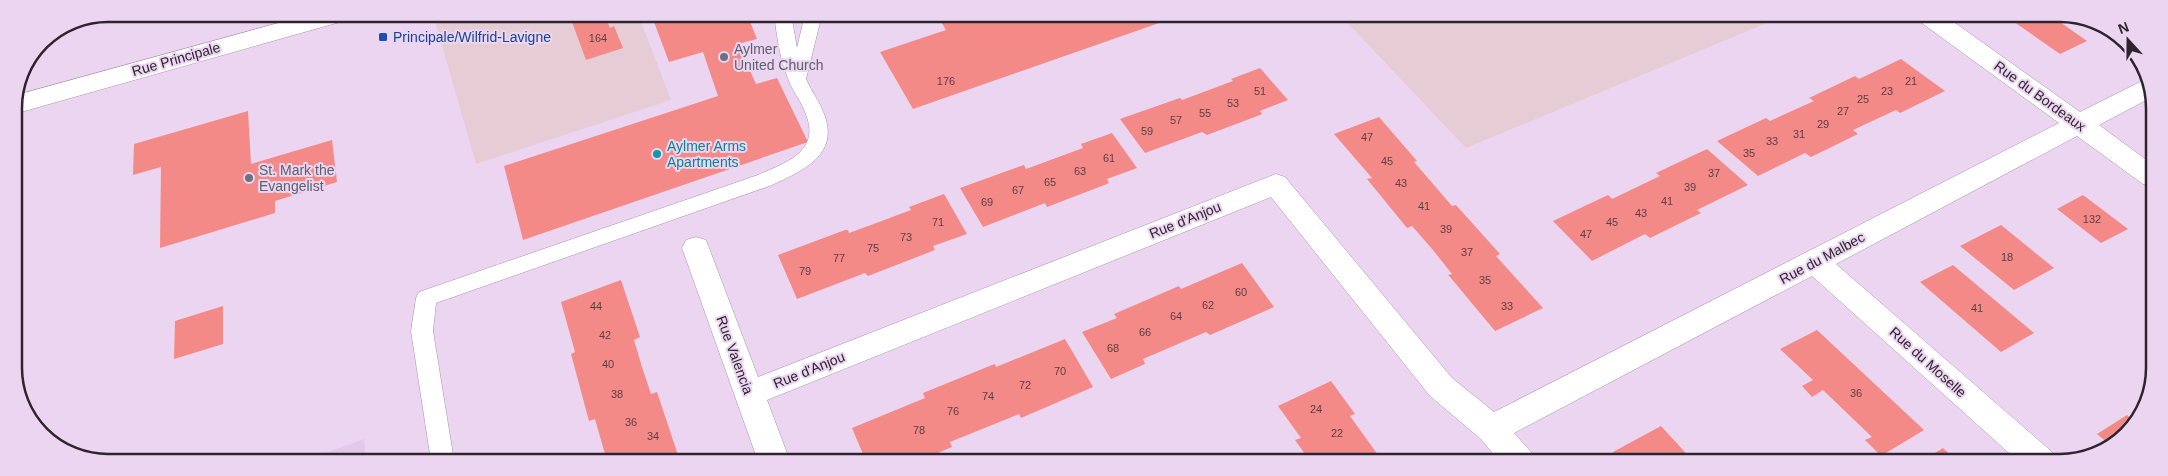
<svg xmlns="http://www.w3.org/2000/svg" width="2168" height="476" font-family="Helvetica,sans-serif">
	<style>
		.commercial { fill: #e6cdd5 }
		.built { fill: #e4c8e9 }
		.building { fill: #f38a87 }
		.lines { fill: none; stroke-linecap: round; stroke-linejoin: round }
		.service-casing { stroke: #a893ac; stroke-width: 1 }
		.minor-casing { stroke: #a893ac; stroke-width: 1 }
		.secondary-casing { stroke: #a893ac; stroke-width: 1 }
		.service { fill: #fff; fill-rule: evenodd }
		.minor { fill: #fff; fill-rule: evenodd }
		.secondary { fill: #fff; fill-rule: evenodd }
		.transit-dot { fill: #1a4fb4; stroke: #ecd5f0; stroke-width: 2 }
		.worship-dot { fill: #6b7280; stroke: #ecd5f0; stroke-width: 2 }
		.culture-dot { fill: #0f9aa8; stroke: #ecd5f0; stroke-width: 2 }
		.labels { text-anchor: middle; stroke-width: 4; stroke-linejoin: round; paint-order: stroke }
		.number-label { font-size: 11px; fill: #5e3e44 }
		.transit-label { font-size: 14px; fill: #164399; stroke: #ecd5f0; text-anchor: start }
		.worship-label { font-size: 14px; fill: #5b616d; stroke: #ecd5f0; text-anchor: start }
		.street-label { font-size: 14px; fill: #2d242e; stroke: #ecd5f0 }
		.culture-label { font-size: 14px; fill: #0d838f; stroke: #ecd5f0; text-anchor: start }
		.rim { fill: none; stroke: #2d242e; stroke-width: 2.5 }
	</style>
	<rect width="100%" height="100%" fill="#ecd5f0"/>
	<!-- commercial -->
	<g class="commercial">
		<path d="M 433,14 L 638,14 L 671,100 L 476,164 Z"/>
		<path d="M 1340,15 L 1786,15 L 1466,148 Z"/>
	</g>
	<!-- built -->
	<path class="built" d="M 364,439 L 366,461 L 303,461 Z"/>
	<!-- building -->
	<g class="building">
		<path d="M 569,14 L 611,14 L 605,16 L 610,28 L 614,26 L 623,48 L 586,60 Z"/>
		<path d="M 651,14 L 747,14 L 757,39 L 738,44 L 756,84 L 777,78 L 808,142 L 523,240 L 504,166 L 718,96 L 703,52 L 669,62 Z"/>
		<path d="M 936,14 L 1182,15 L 913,109 L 880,52 L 946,30 Z"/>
		<path d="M 2011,15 L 2050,15 L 2087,41 L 2060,54 L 2007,17 Z"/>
		<path d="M 1901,59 L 1945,91 L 1900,113 L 1896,110 L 1853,130 L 1858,134 L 1811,157 L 1805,153 L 1758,176 L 1717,141 L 1766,118 L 1770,121 L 1814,101 L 1809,98 L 1855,76 L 1859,79 Z"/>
		<path d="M 1260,68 L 1288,100 L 1260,111 L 1262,114 L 1260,115 L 1207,135 L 1202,132 L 1145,153 L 1120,119 L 1177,99 L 1180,98 L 1182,100 L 1233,81 L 1231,79 Z"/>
		<path d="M 248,111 L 251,164 L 332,140 L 337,182 L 275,201 L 275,213 L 160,248 L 161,167 L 133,175 L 134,144 Z"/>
		<path d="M 1379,117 L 1417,161 L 1414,162 L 1434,185 L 1452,206 L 1456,205 L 1500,254 L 1496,256 L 1543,308 L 1495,331 L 1450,277 L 1448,275 L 1452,274 L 1433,250 L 1412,226 L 1407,228 L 1367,179 L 1372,178 L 1334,134 Z"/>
		<path d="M 1112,133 L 1137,168 L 1107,179 L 1109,183 L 1107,184 L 1047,207 L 1045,203 L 983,227 L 960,188 L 1021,166 L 1024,165 L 1026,169 L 1083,148 L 1081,144 Z"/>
		<path d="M 1707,149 L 1748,185 L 1697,210 L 1701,213 L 1650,238 L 1645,234 L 1592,261 L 1553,221 L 1608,195 L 1612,199 L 1660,176 L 1656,173 Z"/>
		<path d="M 944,194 L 967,234 L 933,246 L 935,250 L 868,276 L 865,273 L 797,299 L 778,255 L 845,230 L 848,230 L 849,233 L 879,222 L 911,210 L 909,207 Z"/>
		<path d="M 2083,195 L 2128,229 L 2101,243 L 2057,209 Z"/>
		<path d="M 2001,225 L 2054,268 L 2014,290 L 1960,246 Z"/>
		<path d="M 1242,263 L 1274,307 L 1210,335 L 1206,332 L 1143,359 L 1145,364 L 1111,379 L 1082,332 L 1117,318 L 1114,314 L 1179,286 L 1181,289 Z"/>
		<path d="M 1953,265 L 2034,333 L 2001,352 L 1920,282 Z"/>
		<path d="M 621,280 L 640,337 L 634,340 L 642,367 L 651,394 L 657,392 L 678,455 L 673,458 L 674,461 L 607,461 L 595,419 L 589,421 L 571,354 L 575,352 L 561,302 Z"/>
		<path d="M 223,306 L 223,344 L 174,359 L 175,321 Z"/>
		<path d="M 1817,330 L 1924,430 L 1881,456 L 1865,440 L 1872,437 L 1823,390 L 1812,397 L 1802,386 L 1813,380 L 1780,349 Z"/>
		<path d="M 1065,339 L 1093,387 L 1021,418 L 1019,414 L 950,442 L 952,447 L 919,461 L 866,461 L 852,428 L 925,398 L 923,393 L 992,365 L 995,364 L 996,367 Z"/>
		<path d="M 1331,381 L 1355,414 L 1350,416 L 1383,462 L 1310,461 L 1295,440 L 1301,438 L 1278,406 Z"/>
		<path d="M 2127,415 L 2133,420 L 2122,439 L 2109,444 L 2097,434 Z"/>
		<path d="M 1661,426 L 1694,462 L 1621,462 L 1613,452 Z"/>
		<path d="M 1943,448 L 1958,462 L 1920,462 Z"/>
	</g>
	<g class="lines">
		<defs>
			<path id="service" d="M 774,14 L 791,14 L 797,48 L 805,14 L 822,14 L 806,79 C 811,91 820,102 824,114 C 840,155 802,171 772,185 L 436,303 L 433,331 L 454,461 L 431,461 L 411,331 L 416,298 L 419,292 L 758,175 C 787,162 822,151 805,112 C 801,101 793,92 789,81 C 780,60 777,37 774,14 Z"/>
			<path id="minor" d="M 1916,15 L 1944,15 L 2080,112 L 2142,81 L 2147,79 L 2152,90 L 2152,97 L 2099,125 L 2152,164 L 2152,187 L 2143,184 L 2077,136 L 1836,264 L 2052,452 L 2057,462 L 2019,462 L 1812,276 L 1514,433 L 1531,452 L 1536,462 L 1500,462 L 1481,439 L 1430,396 L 1271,197 L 767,400 L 790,461 L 758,461 L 682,248 L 686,240 L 696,237 L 706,240 L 758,377 L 1276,174 L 1285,177 L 1452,378 L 1494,412 L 2059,123 L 1919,21 Z"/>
			<path id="secondary" d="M 311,14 L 351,14 L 347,20 L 14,114 L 14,103 L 17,95 Z"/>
		</defs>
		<!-- service casing -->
		<use href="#service" class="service-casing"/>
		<!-- minor casing -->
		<use href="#minor" class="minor-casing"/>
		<!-- secondary casing -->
		<use href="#secondary" class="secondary-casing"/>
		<!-- service -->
		<use href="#service" class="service"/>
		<!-- minor -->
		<use href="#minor" class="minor"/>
		<!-- secondary -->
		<use href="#secondary" class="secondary"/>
	</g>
	<!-- markers -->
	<rect class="transit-dot" x="378" y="32" width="10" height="10" rx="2.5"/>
	<g class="worship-dot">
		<circle cx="724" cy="57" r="5"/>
		<circle cx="249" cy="178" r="5"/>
	</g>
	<circle class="culture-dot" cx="657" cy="154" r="5"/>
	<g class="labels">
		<!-- number labels -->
		<g class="number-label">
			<text x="598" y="42">164</text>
			<text x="946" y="85">176</text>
			<text x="1911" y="85">21</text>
			<text x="1260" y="95">51</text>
			<text x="1887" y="95">23</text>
			<text x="1863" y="103">25</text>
			<text x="1233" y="107">53</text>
			<text x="1843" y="115">27</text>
			<text x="1205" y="117">55</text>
			<text x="1176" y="124">57</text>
			<text x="1823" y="128">29</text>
			<text x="1147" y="135">59</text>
			<text x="1799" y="138">31</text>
			<text x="1367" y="141">47</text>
			<text x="1772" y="145">33</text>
			<text x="1749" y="157">35</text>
			<text x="1109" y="162">61</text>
			<text x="1387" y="165">45</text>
			<text x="1080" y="175">63</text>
			<text x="1714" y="177">37</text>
			<text x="1050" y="186">65</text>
			<text x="1401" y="187">43</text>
			<text x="1690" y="191">39</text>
			<text x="1018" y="194">67</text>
			<text x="1667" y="205">41</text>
			<text x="987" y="206">69</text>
			<text x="1424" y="210">41</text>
			<text x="1641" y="217">43</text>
			<text x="2092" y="223">132</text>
			<text x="938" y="226">71</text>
			<text x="1612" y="226">45</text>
			<text x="1446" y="233">39</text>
			<text x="1586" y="238">47</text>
			<text x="906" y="241">73</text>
			<text x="873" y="252">75</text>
			<text x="1467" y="256">37</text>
			<text x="2007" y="261">18</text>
			<text x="839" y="262">77</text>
			<text x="805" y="275">79</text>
			<text x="1485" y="284">35</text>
			<text x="1241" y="296">60</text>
			<text x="1208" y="309">62</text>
			<text x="596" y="310">44</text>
			<text x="1507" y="310">33</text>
			<text x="1977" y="312">41</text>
			<text x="1176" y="320">64</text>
			<text x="1145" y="336">66</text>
			<text x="605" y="339">42</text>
			<text x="1113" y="352">68</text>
			<text x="608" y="368">40</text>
			<text x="1060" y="375">70</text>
			<text x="1025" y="389">72</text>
			<text x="1856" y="397">36</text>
			<text x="617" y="398">38</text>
			<text x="988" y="400">74</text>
			<text x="1316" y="413">24</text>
			<text x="953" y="415">76</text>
			<text x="631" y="426">36</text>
			<text x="919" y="434">78</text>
			<text x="1337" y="437">22</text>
			<text x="653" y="440">34</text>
		</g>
		<!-- transit labels -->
		<g class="transit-label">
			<text x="393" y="42">Principale/Wilfrid-Lavigne</text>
		</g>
		<!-- worship labels -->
		<g class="worship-label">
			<text x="734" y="54">Aylmer<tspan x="734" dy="16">United Church</tspan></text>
			<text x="259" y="175">St. Mark the<tspan x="259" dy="16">Evangelist</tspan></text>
		</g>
		<!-- street labels -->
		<g class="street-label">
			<text transform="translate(176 59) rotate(-16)" y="5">Rue Principale</text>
			<text transform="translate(2040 96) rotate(36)" y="5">Rue du Bordeaux</text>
			<text transform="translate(1185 220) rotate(-22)" y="5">Rue d'Anjou</text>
			<text transform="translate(1822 258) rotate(-28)" y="5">Rue du Malbec</text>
			<text transform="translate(735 355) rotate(70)" y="5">Rue Valencia</text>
			<text transform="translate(1928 362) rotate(42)" y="5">Rue du Moselle</text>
			<text transform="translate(809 370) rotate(-22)" y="5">Rue d'Anjou</text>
		</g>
		<!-- culture labels -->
		<g class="culture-label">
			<text x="667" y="151">Aylmer Arms<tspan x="667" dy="16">Apartments</tspan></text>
		</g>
	</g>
	<!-- crop -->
	<path d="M0 0H2168V476H0ZM108 22H2060A86 86 0 0 1 2146 108V368A86 86 0 0 1 2060 454H108A86 86 0 0 1 22 368V108A86 86 0 0 1 108 22Z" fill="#ecd5f0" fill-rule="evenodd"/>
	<path class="rim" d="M108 22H2060A86 86 0 0 1 2146 108V368A86 86 0 0 1 2060 454H108A86 86 0 0 1 22 368V108A86 86 0 0 1 108 22Z"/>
	<!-- north arrow -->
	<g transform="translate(2128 40) rotate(339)" stroke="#ecd5f0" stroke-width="4" paint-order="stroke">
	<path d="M0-4L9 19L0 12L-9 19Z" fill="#2d242e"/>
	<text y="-8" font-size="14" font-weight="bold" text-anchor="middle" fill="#2d242e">N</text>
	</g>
</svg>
